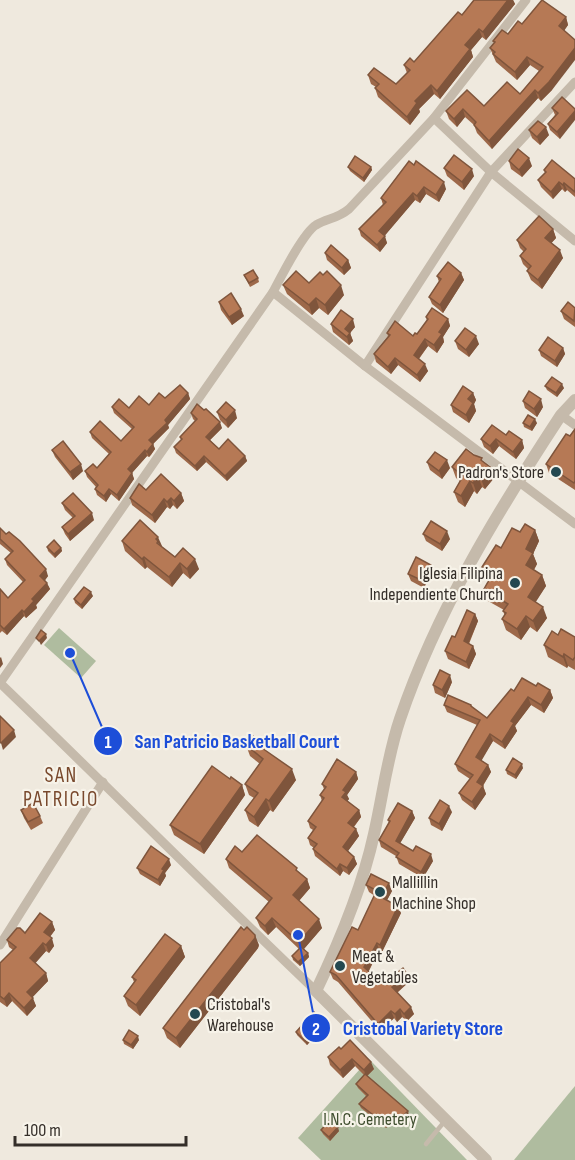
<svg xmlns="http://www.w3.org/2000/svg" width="575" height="1160" font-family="'Sofia Sans Condensed',sans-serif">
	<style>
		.green { fill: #afbc9f }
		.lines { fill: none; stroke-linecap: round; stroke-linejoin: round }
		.service { stroke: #c5baab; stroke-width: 4.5 }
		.minor { stroke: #c5baab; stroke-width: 9 }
		.tertiary { stroke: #c5baab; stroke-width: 12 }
		.wall { fill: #9d6849 }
		.shaded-wall { fill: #7f553c }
		.building { fill: #b67955; stroke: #7f553c; stroke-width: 1.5 }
		.poi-dot { fill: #244850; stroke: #f7f3e9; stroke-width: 2 }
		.labels { text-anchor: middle; stroke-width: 4.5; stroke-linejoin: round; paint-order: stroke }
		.poi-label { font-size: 18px; fill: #342e29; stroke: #f7f3e9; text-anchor: start }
		.park-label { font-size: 18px; fill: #404f30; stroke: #f7f3e9 }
		.quarter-label { font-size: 21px; letter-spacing: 1.5px; fill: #79492d; stroke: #f7f3e9 }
		.leader { fill: none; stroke: #1d4ed8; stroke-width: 2 }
		.callout-dot { fill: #1d4ed8; stroke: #f7f3e9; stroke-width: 2 }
		.mark-label { font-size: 18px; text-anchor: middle; font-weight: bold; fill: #fff }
		.callout-label { font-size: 20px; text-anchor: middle; font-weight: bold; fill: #1d4ed8; stroke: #f7f3e9; stroke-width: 4.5; stroke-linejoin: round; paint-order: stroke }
	</style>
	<rect width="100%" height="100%" fill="#efe9de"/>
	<!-- green -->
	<g class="green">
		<path d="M 59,628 L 96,661 L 81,678 L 44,645 Z"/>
		<path d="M 369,1059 L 467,1160 L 321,1160 L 298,1138 Z"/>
		<path d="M 575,1086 L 575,1160 L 514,1160 Z"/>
	</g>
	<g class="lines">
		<!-- service -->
		<path class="service" d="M 426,1144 L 444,1122"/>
		<!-- minor -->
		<g class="minor">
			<path d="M 434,118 L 491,172 L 575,241"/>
			<path d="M 273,292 L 365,366 L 575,524"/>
			<path d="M 365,366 L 491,172 L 575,82"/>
			<path d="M 561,415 L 575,425"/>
			<path d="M 0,945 L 103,782"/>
			<path d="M 316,991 C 210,890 106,785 0,683 L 273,292 C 281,277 303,233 316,225 C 328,218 337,219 349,209 L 434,118 L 526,0"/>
		</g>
		<!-- tertiary -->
		<path class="tertiary" d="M 486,1160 L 316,991 C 340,941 362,889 374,834 C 383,795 387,757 400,719 C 437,610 498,511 561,415 L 575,400"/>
	</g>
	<!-- wall -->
	<g class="wall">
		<path d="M 474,0 L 513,0 L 515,4 L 486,40 L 482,37 L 471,50 L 473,57 L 440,99 L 434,94 L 419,109 L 420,112 L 410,125 L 378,97 L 375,88 L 376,87 L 371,84 L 368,75 L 396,84 L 407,73 L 404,65 L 414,62 L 462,15 Z"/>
		<path d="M 566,17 L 568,25 L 564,30 L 552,90 L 541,101 L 538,98 L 492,149 L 477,133 L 474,125 L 465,117 L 457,127 L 449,119 L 446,111 L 484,106 L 520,94 L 539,71 L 530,65 L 517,80 L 496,62 L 490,48 L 494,43 L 493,41 L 508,34 L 522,24 Z"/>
		<path d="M 562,97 L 560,139 L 550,130 L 548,124 L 555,115 L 552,108 Z"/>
		<path d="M 529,130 L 549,135 L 540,145 L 532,138 Z"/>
		<path d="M 509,161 L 532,166 L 522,177 L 511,169 Z"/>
		<path d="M 414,165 L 446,189 L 439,202 L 426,194 L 420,203 L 415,200 L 384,236 L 387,243 L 380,252 L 361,236 L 359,229 L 383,205 L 381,198 Z"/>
		<path d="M 348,167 L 371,167 L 372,170 L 364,182 L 350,171 Z"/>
		<path d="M 444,168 L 474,176 L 464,190 L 447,176 Z"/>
		<path d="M 544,170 L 575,179 L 575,197 L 567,190 L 565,192 L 562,189 L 553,199 L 541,187 L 538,180 L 545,173 Z"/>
		<path d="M 553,229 L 556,238 L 551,243 L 563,258 L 542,289 L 531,280 L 527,271 L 529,270 L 523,264 L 520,256 L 524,252 L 520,248 L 517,240 Z"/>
		<path d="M 325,253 L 348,260 L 351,268 L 344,275 L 327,260 Z"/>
		<path d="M 461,273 L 464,280 L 443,313 L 432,304 L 429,297 L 439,282 L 437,276 Z"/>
		<path d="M 244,275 L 258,278 L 259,282 L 250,287 Z"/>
		<path d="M 309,283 L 344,295 L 328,315 L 319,308 L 312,315 L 287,294 L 283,285 Z"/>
		<path d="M 219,302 L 244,316 L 232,325 L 221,310 Z"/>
		<path d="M 575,308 L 575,327 L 564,319 L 561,311 Z"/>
		<path d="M 426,317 L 448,319 L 450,326 L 443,337 L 444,342 L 437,353 L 428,346 L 419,359 L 428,371 L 420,382 L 398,365 L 391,374 L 376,362 L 374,354 L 388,336 L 387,333 L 413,336 L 417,334 L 427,321 Z"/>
		<path d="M 331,324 L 355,327 L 350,333 L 353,341 L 349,345 L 333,332 Z"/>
		<path d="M 455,341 L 479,344 L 469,357 L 458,349 Z"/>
		<path d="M 563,348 L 565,354 L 557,367 L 541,356 L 539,350 Z"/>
		<path d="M 545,386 L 564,388 L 557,397 L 547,390 Z"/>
		<path d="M 188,393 L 190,399 L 168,425 L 169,428 L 153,444 L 155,449 L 151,455 L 149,457 L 147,456 L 132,473 L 134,479 L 119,501 L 111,494 L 106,502 L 97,495 L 95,489 L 96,487 L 87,477 L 85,471 L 97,468 L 109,454 L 92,438 L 90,432 L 121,441 L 132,429 L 114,413 L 112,407 L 129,408 L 149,405 L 165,398 Z"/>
		<path d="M 473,393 L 476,400 L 474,404 L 476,411 L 469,423 L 453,412 L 451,405 Z"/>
		<path d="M 523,401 L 543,407 L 537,417 L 525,408 Z"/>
		<path d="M 217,412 L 237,418 L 228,428 L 220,420 Z"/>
		<path d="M 191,413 L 222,428 L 210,440 L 219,449 L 245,456 L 247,461 L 227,481 L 206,462 L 197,471 L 176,453 L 174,447 L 181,440 L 180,437 L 195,421 L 193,419 Z"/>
		<path d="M 523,423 L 537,423 L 532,431 L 524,427 Z"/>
		<path d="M 575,429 L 575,490 L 549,473 L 546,464 Z"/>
		<path d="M 506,435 L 522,440 L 524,448 L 516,459 L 499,446 L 493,454 L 484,447 L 481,439 Z"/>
		<path d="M 52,450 L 83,471 L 73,480 L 55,457 Z"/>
		<path d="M 427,462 L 450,468 L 442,479 L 430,470 Z"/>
		<path d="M 484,463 L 490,467 L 494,478 L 485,489 L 482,487 L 477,494 L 474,491 L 465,507 L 458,502 L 454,492 L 460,481 L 456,478 L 452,467 Z"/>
		<path d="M 146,490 L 181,493 L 184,501 L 177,509 L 173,505 L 170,509 L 167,507 L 155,523 L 132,505 L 130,498 Z"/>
		<path d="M 62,503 L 94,520 L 70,541 L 65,534 L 62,527 L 73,518 L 65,510 Z"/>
		<path d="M 0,528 L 48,576 L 45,580 L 50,589 L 36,605 L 37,608 L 26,618 L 24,616 L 7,635 L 2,631 L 0,633 L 0,589 L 8,598 L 23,582 L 7,565 L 5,559 L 11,553 L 0,544 Z"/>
		<path d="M 535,530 L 539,541 L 533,554 L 537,564 L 534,570 L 542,575 L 546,586 L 535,602 L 547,618 L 537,632 L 530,627 L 521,640 L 506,630 L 502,619 L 505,616 L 503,611 L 504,610 L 488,601 L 484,589 L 489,580 L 486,578 L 482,567 L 501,548 L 520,532 Z"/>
		<path d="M 423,534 L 450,539 L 442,551 L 426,541 Z"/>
		<path d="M 122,541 L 162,547 L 175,557 L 199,569 L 190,579 L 183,573 L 172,587 L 147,567 L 145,569 L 125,551 Z"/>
		<path d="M 47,547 L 61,548 L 62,551 L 55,558 L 48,551 Z"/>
		<path d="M 431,565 L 434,573 L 430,582 L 427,581 L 424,588 L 411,581 L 408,574 Z"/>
		<path d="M 93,596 L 82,609 L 75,603 L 74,599 Z"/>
		<path d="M 475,614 L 478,621 L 469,644 L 473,646 L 476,654 L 469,669 L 448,659 L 445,651 Z"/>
		<path d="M 558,635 L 575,637 L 575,670 L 568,666 L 567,668 L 548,657 L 544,645 Z"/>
		<path d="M 452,682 L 445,698 L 435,693 L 433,685 Z"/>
		<path d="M 536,686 L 550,690 L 553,698 L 544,713 L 531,705 L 515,726 L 517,731 L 505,749 L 493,741 L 481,760 L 488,765 L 491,772 L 483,786 L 486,794 L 475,810 L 462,800 L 459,793 L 470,779 L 458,771 L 455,764 L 477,725 L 447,712 L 444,705 L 471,705 L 472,708 L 487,718 L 514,691 Z"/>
		<path d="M 246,745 L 264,746 L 266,751 L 296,780 L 273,812 L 270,810 L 258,827 L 249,821 L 245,810 L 254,798 L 249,795 L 245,784 L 260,764 L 250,756 Z"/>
		<path d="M 523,768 L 516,779 L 507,774 L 506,770 Z"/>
		<path d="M 356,772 L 358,779 L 347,795 L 349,799 L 347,801 L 359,810 L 361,817 L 354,827 L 356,829 L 359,836 L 348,851 L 354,857 L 357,864 L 349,875 L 343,871 L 340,876 L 315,856 L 313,849 L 314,848 L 310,845 L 308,838 L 313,830 L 310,828 L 308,821 L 322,801 L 320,795 L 324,789 L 322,784 Z"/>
		<path d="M 230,779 L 242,785 L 245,795 L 204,854 L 174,835 L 170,825 Z"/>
		<path d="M 21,810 L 40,816 L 43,823 L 31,830 L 24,818 Z"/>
		<path d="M 412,811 L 415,818 L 400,843 L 413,851 L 433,861 L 423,878 L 399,864 L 396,856 L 381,847 L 379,840 L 389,823 L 388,820 Z"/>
		<path d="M 452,812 L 442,831 L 431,825 L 429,818 Z"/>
		<path d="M 242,852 L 299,872 L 307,879 L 310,888 L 299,901 L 322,928 L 304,949 L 308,953 L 309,957 L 300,966 L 293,960 L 292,956 L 299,949 L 276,927 L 268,935 L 260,927 L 256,918 L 269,902 L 229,868 L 226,859 Z"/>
		<path d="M 171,865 L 165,873 L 166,876 L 160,886 L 140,874 L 137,868 Z"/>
		<path d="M 366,885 L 392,891 L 387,900 L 401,913 L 382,952 L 379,950 L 369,971 L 383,984 L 410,981 L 397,993 L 414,1014 L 407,1021 L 402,1017 L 397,1022 L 394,1018 L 381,1032 L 338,982 L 333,979 L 330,972 L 358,930 L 375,896 L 369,892 Z"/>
		<path d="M 52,922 L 55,930 L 50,937 L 54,946 L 49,953 L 46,951 L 35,963 L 46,973 L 48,981 L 32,997 L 36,1006 L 27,1016 L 12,1001 L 7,1007 L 0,1002 L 0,963 L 13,950 L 9,947 L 7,940 Z"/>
		<path d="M 259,945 L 258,948 L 180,1048 L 167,1038 L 163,1028 Z"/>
		<path d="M 181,946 L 185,957 L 140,1016 L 128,1006 L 124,996 L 134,982 L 132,977 Z"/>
		<path d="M 325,1026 L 307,1045 L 297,1035 L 296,1032 Z"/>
		<path d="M 123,1040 L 139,1040 L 133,1049 L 124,1044 Z"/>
		<path d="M 341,1049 L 374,1069 L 367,1076 L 409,1115 L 400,1125 L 394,1119 L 386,1128 L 361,1108 L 359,1104 L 366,1096 L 358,1088 L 356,1084 L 364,1075 L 355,1066 L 343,1078 L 330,1065 L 328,1057 Z"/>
		<path d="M 321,1130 L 339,1131 L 330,1141 L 323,1134 Z"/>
	</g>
	<!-- shaded-wall -->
	<g class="shaded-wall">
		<path d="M 508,0 L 513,0 L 515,4 L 486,40 L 483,32 Z"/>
		<path d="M 566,17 L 568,25 L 562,34 L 559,26 Z"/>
		<path d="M 479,29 L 482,37 L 471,50 L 473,57 L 440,99 L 437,91 L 465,45 Z"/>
		<path d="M 575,48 L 575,60 L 552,90 L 541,101 L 538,93 Z"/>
		<path d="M 527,57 L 530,65 L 517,80 L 515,72 Z"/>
		<path d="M 431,85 L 434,94 L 419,109 L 420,112 L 410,125 L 407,117 L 415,101 Z"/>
		<path d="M 535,90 L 538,98 L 492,149 L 489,141 Z"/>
		<path d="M 463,109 L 465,117 L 457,127 L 454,119 Z"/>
		<path d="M 575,111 L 575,120 L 560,139 L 557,132 Z"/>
		<path d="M 546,127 L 549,135 L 540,145 L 537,137 Z"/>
		<path d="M 529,158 L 532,166 L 522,177 L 519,170 Z"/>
		<path d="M 371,167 L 372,170 L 364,182 L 363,178 Z"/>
		<path d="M 472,169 L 474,176 L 464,190 L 462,182 Z"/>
		<path d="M 444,182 L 446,189 L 439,202 L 436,195 Z"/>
		<path d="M 559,182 L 562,189 L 553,199 L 551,192 Z"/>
		<path d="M 564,183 L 567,190 L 565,192 L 563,185 Z"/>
		<path d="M 424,187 L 426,194 L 420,203 L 417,196 Z"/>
		<path d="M 413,193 L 415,200 L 382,239 L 379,231 Z"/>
		<path d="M 553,229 L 556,238 L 548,247 L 545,238 Z"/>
		<path d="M 385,236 L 387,243 L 380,252 L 377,245 Z"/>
		<path d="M 560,250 L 563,258 L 542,289 L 538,280 Z"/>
		<path d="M 348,260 L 351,268 L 344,275 L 342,268 Z"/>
		<path d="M 461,273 L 464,280 L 443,313 L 440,305 Z"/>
		<path d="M 341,285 L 344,295 L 328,315 L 325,305 Z"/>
		<path d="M 316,298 L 319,308 L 312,315 L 309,305 Z"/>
		<path d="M 241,309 L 244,316 L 232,325 L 229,317 Z"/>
		<path d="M 353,319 L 355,327 L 350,333 L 353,341 L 349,345 L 345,329 Z"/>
		<path d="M 448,319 L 450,326 L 443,337 L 444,342 L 437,353 L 434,345 L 439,332 Z"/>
		<path d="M 476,336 L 479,344 L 469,357 L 466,350 Z"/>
		<path d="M 425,339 L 428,346 L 416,362 L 414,355 Z"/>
		<path d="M 563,348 L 565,354 L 557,367 L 555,361 Z"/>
		<path d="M 395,358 L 398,365 L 391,374 L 388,367 Z"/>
		<path d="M 425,364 L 428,371 L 420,382 L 417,375 Z"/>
		<path d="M 562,384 L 564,388 L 557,397 L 556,393 Z"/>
		<path d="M 188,393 L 190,399 L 168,425 L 169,428 L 153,444 L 155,449 L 149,457 L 147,452 L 149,440 Z"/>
		<path d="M 473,393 L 476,400 L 474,404 L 476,411 L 469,423 L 466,415 L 468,399 Z"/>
		<path d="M 541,399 L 543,407 L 537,417 L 534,409 Z"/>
		<path d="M 235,410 L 237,418 L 228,428 L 226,420 Z"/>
		<path d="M 535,419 L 537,423 L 532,431 L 530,427 Z"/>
		<path d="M 220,422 L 222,428 L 208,442 L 206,437 Z"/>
		<path d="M 496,439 L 499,446 L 493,454 L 490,446 Z"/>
		<path d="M 522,440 L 524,448 L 516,459 L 513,452 Z"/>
		<path d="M 145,450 L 147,456 L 130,475 L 128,469 Z"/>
		<path d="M 204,456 L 206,462 L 197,471 L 195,466 Z"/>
		<path d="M 245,456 L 247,461 L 227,481 L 225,476 Z"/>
		<path d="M 447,460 L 450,468 L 442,479 L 439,471 Z"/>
		<path d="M 81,464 L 83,471 L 73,480 L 70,472 Z"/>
		<path d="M 490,467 L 494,478 L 485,489 L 481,479 Z"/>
		<path d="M 132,473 L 134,479 L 119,501 L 117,495 Z"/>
		<path d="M 478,476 L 482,487 L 477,494 L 473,483 Z"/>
		<path d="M 470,481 L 474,491 L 465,507 L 461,496 Z"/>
		<path d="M 109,489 L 111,494 L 106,502 L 104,496 Z"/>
		<path d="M 181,493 L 184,501 L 177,509 L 174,501 Z"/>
		<path d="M 171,498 L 173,505 L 170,509 L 167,502 Z"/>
		<path d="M 164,499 L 167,507 L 155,523 L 152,515 Z"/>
		<path d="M 92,513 L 94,520 L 70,541 L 68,534 Z"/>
		<path d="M 535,530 L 539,541 L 533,554 L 537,564 L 530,576 L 526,565 L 526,549 Z"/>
		<path d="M 447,531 L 450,539 L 442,551 L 440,544 Z"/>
		<path d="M 158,537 L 162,546 L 162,551 L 156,539 Z"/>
		<path d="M 61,548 L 62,551 L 55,558 L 54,554 Z"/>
		<path d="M 144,557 L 147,567 L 145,569 L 142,559 Z"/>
		<path d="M 195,559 L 199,569 L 190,579 L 187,569 Z"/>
		<path d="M 180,563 L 183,573 L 172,587 L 169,577 Z"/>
		<path d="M 431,565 L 434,573 L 430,582 L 427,574 Z"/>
		<path d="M 46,569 L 48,576 L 43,583 L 40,576 Z"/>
		<path d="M 424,573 L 427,581 L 424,588 L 421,580 Z"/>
		<path d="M 542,575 L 546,586 L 532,608 L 528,597 Z"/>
		<path d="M 47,583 L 50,589 L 36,605 L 37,608 L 26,618 L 24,612 L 32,599 Z"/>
		<path d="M 91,592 L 93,596 L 82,609 L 81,605 Z"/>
		<path d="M 543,607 L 547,618 L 537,632 L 533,621 Z"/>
		<path d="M 22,610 L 24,616 L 7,635 L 4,629 Z"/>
		<path d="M 475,614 L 478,621 L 466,649 L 464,641 Z"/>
		<path d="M 526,616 L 530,627 L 521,640 L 517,629 Z"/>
		<path d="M 46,634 L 47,638 L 41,645 L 39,641 Z"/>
		<path d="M 473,646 L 476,654 L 469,669 L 466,662 Z"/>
		<path d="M 564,654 L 568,666 L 567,668 L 563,657 Z"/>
		<path d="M 1,657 L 3,664 L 0,668 L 0,658 Z"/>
		<path d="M 450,675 L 452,682 L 445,698 L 442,690 Z"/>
		<path d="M 550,690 L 553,698 L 544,713 L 541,705 Z"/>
		<path d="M 528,697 L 531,705 L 515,726 L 517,731 L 505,749 L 502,742 L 511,721 Z"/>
		<path d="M 14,730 L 16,737 L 3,750 L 1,743 Z"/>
		<path d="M 490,734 L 493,741 L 479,765 L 476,757 Z"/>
		<path d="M 522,764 L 523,768 L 516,779 L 515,775 Z"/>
		<path d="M 488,765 L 491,772 L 480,790 L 477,782 Z"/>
		<path d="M 292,769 L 296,780 L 273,812 L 269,801 Z"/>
		<path d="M 356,772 L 358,779 L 347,795 L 349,799 L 345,804 L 342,797 L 343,790 Z"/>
		<path d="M 242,785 L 245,795 L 204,854 L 200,844 Z"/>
		<path d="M 483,786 L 486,794 L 475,810 L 472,802 Z"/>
		<path d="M 266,799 L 270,810 L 258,827 L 254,817 Z"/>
		<path d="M 449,806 L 452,812 L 442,831 L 439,824 Z"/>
		<path d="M 359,810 L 361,817 L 351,830 L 348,823 Z"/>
		<path d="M 412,811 L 415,818 L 398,847 L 396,841 Z"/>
		<path d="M 356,829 L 359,836 L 345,855 L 343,847 Z"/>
		<path d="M 431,854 L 433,861 L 423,878 L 421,872 Z"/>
		<path d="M 354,857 L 357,864 L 349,875 L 347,868 Z"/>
		<path d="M 169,859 L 171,865 L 165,873 L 166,876 L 160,886 L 158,880 L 162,869 Z"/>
		<path d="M 340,864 L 343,871 L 340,876 L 337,869 Z"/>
		<path d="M 307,879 L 310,888 L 296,904 L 293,895 Z"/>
		<path d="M 389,883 L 392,891 L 386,902 L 383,894 Z"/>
		<path d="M 398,906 L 401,913 L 382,952 L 380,945 Z"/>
		<path d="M 272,918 L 276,927 L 268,935 L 265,926 Z"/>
		<path d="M 319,919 L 322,928 L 302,951 L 299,942 Z"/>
		<path d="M 52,922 L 55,930 L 47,940 L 44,932 Z"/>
		<path d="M 255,935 L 259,945 L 258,948 L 180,1048 L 176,1038 Z"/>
		<path d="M 52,938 L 54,946 L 49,953 L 46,945 Z"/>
		<path d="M 43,943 L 46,951 L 33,966 L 30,958 Z"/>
		<path d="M 377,943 L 379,950 L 367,974 L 364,967 Z"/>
		<path d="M 181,946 L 185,957 L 140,1016 L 136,1005 Z"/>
		<path d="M 308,953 L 309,957 L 300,966 L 298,962 Z"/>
		<path d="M 46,973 L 48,981 L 30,1000 L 27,992 Z"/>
		<path d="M 407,974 L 410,981 L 394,995 L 392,987 Z"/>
		<path d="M 9,993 L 12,1001 L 7,1007 L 4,999 Z"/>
		<path d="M 33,998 L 36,1006 L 27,1016 L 24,1008 Z"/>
		<path d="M 411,1007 L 414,1014 L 407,1021 L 404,1014 Z"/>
		<path d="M 400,1009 L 402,1017 L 397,1022 L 395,1014 Z"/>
		<path d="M 391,1011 L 394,1018 L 381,1032 L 378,1024 Z"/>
		<path d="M 324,1022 L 325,1026 L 307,1045 L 305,1041 Z"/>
		<path d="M 138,1036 L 139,1040 L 133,1049 L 131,1045 Z"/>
		<path d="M 352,1059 L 355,1066 L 343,1078 L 340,1070 Z"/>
		<path d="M 371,1062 L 374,1069 L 366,1077 L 364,1070 Z"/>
		<path d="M 408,1111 L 409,1115 L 400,1125 L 398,1121 Z"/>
		<path d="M 392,1115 L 394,1119 L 386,1128 L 385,1124 Z"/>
		<path d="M 338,1127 L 339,1131 L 330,1141 L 329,1137 Z"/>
	</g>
	<!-- building -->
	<g class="building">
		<path d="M 474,0 L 508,0 L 483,32 L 479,29 L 465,45 L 470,49 L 437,91 L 431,85 L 415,101 L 417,103 L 407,117 L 375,88 L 379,84 L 368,75 L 374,68 L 396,84 L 410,70 L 404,65 L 410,58 L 414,62 L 458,12 L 462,15 Z"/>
		<path d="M 542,0 L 566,17 L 559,26 L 575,40 L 575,48 L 549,82 L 538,93 L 535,90 L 489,141 L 474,125 L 476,122 L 463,109 L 454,119 L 446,111 L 467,90 L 484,106 L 507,82 L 520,94 L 543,67 L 527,57 L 515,72 L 493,54 L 495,52 L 490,48 L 495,42 L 493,41 L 502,30 L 508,34 L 518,21 L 522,24 Z"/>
		<path d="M 562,97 L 575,109 L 575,111 L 557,132 L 548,124 L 558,113 L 552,108 Z"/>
		<path d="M 538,121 L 546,127 L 537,137 L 529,130 Z"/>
		<path d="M 518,149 L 529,158 L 519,170 L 509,161 Z"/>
		<path d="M 454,155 L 472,169 L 462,182 L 444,168 Z"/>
		<path d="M 355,156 L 371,167 L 363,178 L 348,167 Z"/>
		<path d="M 552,160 L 575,179 L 575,192 L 564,183 L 563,185 L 559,182 L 551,192 L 538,180 L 546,172 L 544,170 Z"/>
		<path d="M 409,161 L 414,165 L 416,161 L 444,182 L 436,195 L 424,187 L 417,196 L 413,193 L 379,231 L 385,236 L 377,245 L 359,229 L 386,202 L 381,198 Z"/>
		<path d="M 539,216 L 553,229 L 545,238 L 560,250 L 538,280 L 527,271 L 531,266 L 520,256 L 526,249 L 517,240 Z"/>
		<path d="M 331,245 L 348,260 L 342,268 L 325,253 Z"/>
		<path d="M 448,262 L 461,273 L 440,305 L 429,297 L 441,279 L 437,276 Z"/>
		<path d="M 253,270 L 258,278 L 249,283 L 244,275 Z"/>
		<path d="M 296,271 L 309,283 L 320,272 L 323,275 L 327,271 L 341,285 L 325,305 L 316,298 L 309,305 L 283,285 Z"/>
		<path d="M 231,293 L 241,309 L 229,317 L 219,302 Z"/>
		<path d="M 568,302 L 575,308 L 574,321 L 561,311 Z"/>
		<path d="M 432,308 L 448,319 L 439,332 L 442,334 L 434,345 L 425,339 L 414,355 L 425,364 L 417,375 L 395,358 L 388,367 L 374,354 L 390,335 L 387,333 L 395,321 L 413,336 L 415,333 L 417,334 L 428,319 L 426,317 Z"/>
		<path d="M 341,310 L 353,319 L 345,329 L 350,333 L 347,337 L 331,324 Z"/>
		<path d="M 465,328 L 476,336 L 466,350 L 455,341 Z"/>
		<path d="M 548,337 L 563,348 L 555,361 L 539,350 Z"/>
		<path d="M 552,377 L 562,384 L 556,393 L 545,386 Z"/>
		<path d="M 180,385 L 188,393 L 165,420 L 167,423 L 149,440 L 153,444 L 149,449 L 147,452 L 145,450 L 128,469 L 132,473 L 117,495 L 109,489 L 104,496 L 95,489 L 98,485 L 85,471 L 93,464 L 97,468 L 111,452 L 90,432 L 100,421 L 121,441 L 134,427 L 112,407 L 119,399 L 129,408 L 139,396 L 149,405 L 159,393 L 165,398 Z"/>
		<path d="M 463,386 L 473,393 L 468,399 L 473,403 L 466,415 L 451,405 Z"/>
		<path d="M 529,391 L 541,399 L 534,409 L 523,401 Z"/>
		<path d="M 226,402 L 235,410 L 226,420 L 217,412 Z"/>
		<path d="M 197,404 L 204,410 L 206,409 L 220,422 L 206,437 L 219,449 L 228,439 L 245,456 L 225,476 L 204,456 L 195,466 L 174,447 L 182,439 L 180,437 L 197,419 L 191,413 Z"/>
		<path d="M 528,415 L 535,419 L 530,427 L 523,423 Z"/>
		<path d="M 492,425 L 506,435 L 509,431 L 522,440 L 513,452 L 496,439 L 490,446 L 481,439 Z"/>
		<path d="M 575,429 L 575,481 L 574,483 L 546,464 L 566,434 L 570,436 Z"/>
		<path d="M 63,441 L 81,464 L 70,472 L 52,450 Z"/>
		<path d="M 466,449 L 474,455 L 482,458 L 481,460 L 490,467 L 481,479 L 478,476 L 473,483 L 470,481 L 461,496 L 454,492 L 463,476 L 452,467 Z"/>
		<path d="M 435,452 L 447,460 L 439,471 L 427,462 Z"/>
		<path d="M 161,474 L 181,493 L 174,501 L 171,498 L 167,502 L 164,499 L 152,515 L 130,498 L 139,484 L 146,490 Z"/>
		<path d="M 73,493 L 92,513 L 68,534 L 62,527 L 75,516 L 62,503 Z"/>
		<path d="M 140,520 L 158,537 L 156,539 L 158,541 L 157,543 L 175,557 L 183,548 L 195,559 L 187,569 L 180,563 L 169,577 L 144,557 L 142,559 L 122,541 Z"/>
		<path d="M 431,521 L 447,531 L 440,544 L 423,534 Z"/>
		<path d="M 525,524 L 535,530 L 526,549 L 533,553 L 526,565 L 542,575 L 528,597 L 543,607 L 533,621 L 526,616 L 517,629 L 502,619 L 506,613 L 503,611 L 508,604 L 484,589 L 493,573 L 482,567 L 496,545 L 501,548 L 512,528 L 520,532 Z"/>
		<path d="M 0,528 L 6,534 L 9,532 L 20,541 L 46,569 L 40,576 L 47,583 L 32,599 L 34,601 L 24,612 L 22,610 L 4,629 L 0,625 L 0,589 L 8,598 L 25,580 L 5,559 L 13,551 L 0,539 Z"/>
		<path d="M 54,540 L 61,548 L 54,554 L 47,547 Z"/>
		<path d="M 416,557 L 431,565 L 427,574 L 424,573 L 421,580 L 408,574 Z"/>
		<path d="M 84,587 L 91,592 L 81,605 L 74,599 Z"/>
		<path d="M 467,610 L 475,614 L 464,641 L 473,646 L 466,662 L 445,651 L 452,636 L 455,637 Z"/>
		<path d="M 561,629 L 575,637 L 575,657 L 573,660 L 564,654 L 563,657 L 544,645 L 552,631 L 558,635 Z"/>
		<path d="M 41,630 L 46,634 L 39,641 L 36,638 Z"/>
		<path d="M 440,670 L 450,675 L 442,690 L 433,685 Z"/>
		<path d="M 522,678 L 536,686 L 538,683 L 550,690 L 541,705 L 528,697 L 511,721 L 514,723 L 502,742 L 490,734 L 476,757 L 488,765 L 477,782 L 483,786 L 472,802 L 459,793 L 473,775 L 455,764 L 480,720 L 444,705 L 448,695 L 471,705 L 471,706 L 487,718 L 511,689 L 514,691 Z"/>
		<path d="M 0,716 L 14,730 L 1,743 L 0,742 Z"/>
		<path d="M 253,736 L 264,746 L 262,748 L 292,769 L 269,801 L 266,799 L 254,817 L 245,810 L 258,793 L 245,784 L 263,759 L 246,745 Z"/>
		<path d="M 513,758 L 522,764 L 515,775 L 506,770 Z"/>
		<path d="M 337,759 L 356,772 L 343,790 L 346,792 L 342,797 L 359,810 L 348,823 L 356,829 L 343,847 L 354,857 L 347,868 L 340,864 L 337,869 L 313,849 L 317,844 L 308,838 L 316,827 L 308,821 L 324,798 L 320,795 L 326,787 L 322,784 Z"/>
		<path d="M 212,766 L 230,779 L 231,777 L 242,785 L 200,844 L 170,825 Z"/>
		<path d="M 440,800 L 449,806 L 439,824 L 429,818 Z"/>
		<path d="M 33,803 L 40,816 L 28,822 L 21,810 Z"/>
		<path d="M 398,803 L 412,811 L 396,841 L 413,851 L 416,846 L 431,854 L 421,872 L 396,857 L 399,853 L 379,840 L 390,821 L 388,820 Z"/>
		<path d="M 257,835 L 297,868 L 296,870 L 307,879 L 293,895 L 319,919 L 299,942 L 272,918 L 265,926 L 256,918 L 272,898 L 226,859 L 235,846 L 242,852 Z"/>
		<path d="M 151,846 L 169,859 L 162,869 L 164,870 L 158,880 L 137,868 Z"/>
		<path d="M 371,874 L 389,883 L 383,894 L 366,885 Z"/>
		<path d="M 375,894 L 398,906 L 380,945 L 377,943 L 364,967 L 383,984 L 403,968 L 407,974 L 392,987 L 411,1007 L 404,1014 L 400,1009 L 395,1014 L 391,1011 L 378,1024 L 336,975 L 330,972 L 352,927 L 358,930 Z"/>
		<path d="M 40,913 L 52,922 L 44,932 L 52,938 L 46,945 L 43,943 L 30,958 L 46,973 L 27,992 L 33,998 L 24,1008 L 9,993 L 4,999 L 0,996 L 0,963 L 16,947 L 7,940 L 17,928 L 20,928 L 25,933 Z"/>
		<path d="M 241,927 L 244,930 L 247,927 L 255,935 L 255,938 L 176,1038 L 163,1028 Z"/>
		<path d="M 165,934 L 181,946 L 136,1005 L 124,996 L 136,980 L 132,977 Z"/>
		<path d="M 301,947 L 308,953 L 298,962 L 292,956 Z"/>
		<path d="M 314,1012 L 324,1022 L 305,1041 L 296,1032 Z"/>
		<path d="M 129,1030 L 138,1036 L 131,1045 L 123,1040 Z"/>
		<path d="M 350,1040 L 371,1062 L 364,1070 L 352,1059 L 340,1070 L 328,1057 L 339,1047 L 341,1049 Z"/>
		<path d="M 365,1074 L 408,1111 L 398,1121 L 392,1115 L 385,1124 L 359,1104 L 368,1095 L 356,1084 Z"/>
		<path d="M 330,1120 L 338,1127 L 329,1137 L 321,1130 Z"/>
	</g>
	<!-- markers -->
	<g class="poi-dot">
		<circle cx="556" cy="472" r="6"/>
		<circle cx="515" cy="583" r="6"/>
		<circle cx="380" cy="892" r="6"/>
		<circle cx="340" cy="966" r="6"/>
		<circle cx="195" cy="1014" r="6"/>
	</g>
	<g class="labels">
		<!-- poi labels -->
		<g class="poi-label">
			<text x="544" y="478" text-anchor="end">Padron's Store</text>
			<text x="503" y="579" text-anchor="end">Iglesia Filipina<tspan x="503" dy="21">Independiente Church</tspan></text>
			<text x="392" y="888">Mallillin<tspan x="392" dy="21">Machine Shop</tspan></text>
			<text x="352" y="962">Meat &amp;<tspan x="352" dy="21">Vegetables</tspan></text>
			<text x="207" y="1010">Cristobal's<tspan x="207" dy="21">Warehouse</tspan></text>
		</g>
		<!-- park labels -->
		<g class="park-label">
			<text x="370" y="1125">I.N.C. Cemetery</text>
		</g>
		<!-- quarter labels -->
		<g class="quarter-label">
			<text x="61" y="782">SAN<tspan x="61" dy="24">PATRICIO</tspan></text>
		</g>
	</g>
	<!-- callouts -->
	<path class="leader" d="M70 653L108 741M298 935L316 1028"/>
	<g class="callout-dot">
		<circle cx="70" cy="653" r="6"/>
		<circle cx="298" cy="935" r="6"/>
		<circle cx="108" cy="741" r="15"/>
		<circle cx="316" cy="1028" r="15"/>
	</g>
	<g class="mark-label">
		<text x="108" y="748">1</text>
		<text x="316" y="1035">2</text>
	</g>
	<g class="callout-label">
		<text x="237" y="748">San Patricio Basketball Court</text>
		<text x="423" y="1035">Cristobal Variety Store</text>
	</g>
	<!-- scale -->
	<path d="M15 1136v9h171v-9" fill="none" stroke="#342e29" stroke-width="3"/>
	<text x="24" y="1136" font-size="18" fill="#342e29" stroke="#f7f3e9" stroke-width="4.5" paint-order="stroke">100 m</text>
</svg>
